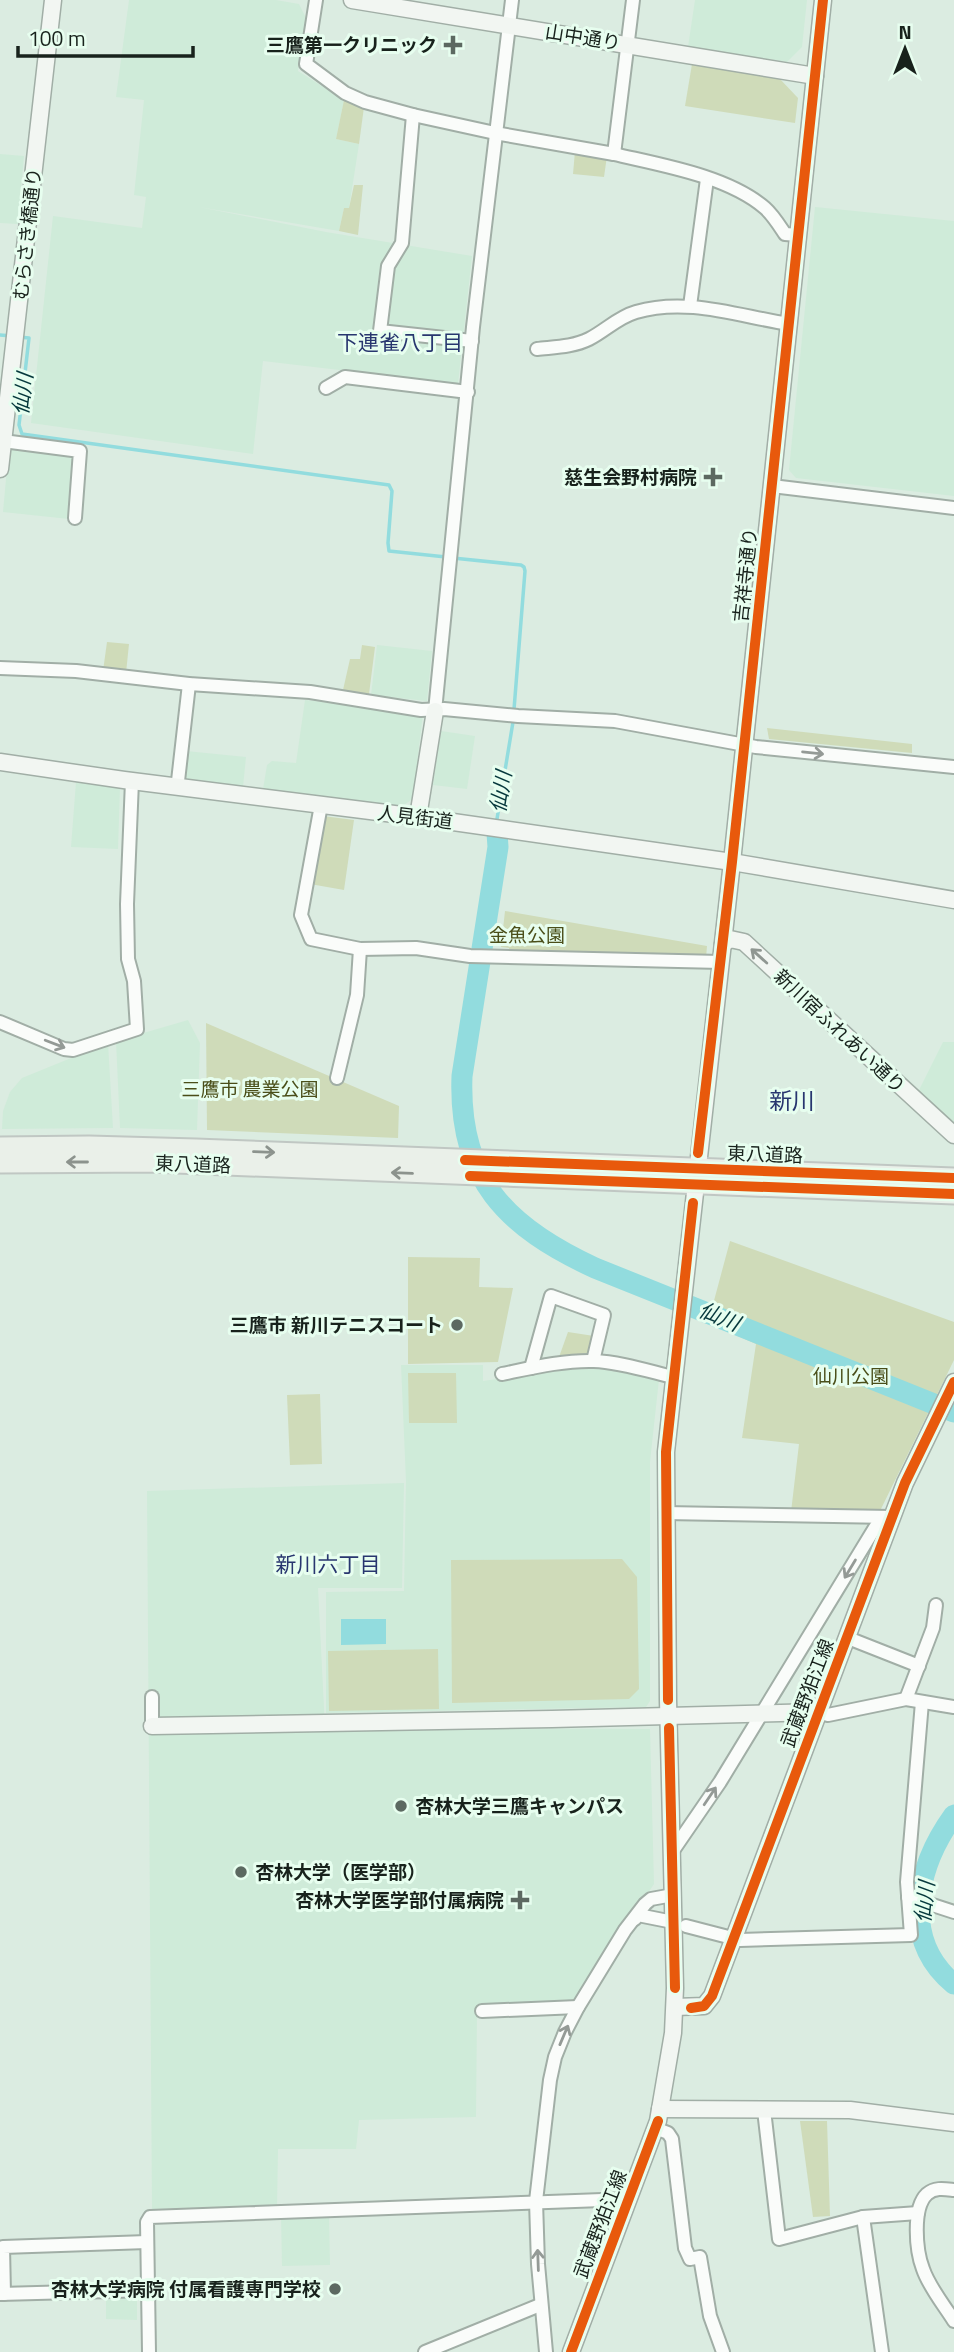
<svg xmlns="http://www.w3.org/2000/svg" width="954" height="2352" font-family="'Titillium Web','Noto Sans JP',sans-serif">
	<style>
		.built { fill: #cfebd9 }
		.green { fill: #cfdbb9 }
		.water { fill: #92dcde }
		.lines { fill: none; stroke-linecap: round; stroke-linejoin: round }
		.stream { stroke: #92dcde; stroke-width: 3.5 }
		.river { stroke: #92dcde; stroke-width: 21 }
		.street-casing { stroke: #a1aea6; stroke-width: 16 }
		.secondary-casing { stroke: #a1aea6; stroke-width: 19 }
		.primary-casing { stroke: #c0c7c3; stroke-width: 23 }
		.street { stroke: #fafcfa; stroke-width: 12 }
		.secondary { stroke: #f2f6f2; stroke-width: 16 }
		.primary { stroke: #eaf0e9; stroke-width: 19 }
		.cycleway-casing { stroke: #e7feef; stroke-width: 15 }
		.cycleway { stroke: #e8590c; stroke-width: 10 }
		.oneway { stroke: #949a96 }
		.oneway2 { stroke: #909792 }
		.oneway3 { stroke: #8c938d }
		.poi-dot { fill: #5c6961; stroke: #e7feef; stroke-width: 2.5 }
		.labels { text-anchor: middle; stroke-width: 6; stroke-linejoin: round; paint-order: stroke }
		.street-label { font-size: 19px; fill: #18221c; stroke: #e7feef }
		.poi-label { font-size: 19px; font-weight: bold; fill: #18221c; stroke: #e7feef; text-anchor: end }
		.park-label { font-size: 19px; fill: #4a4e19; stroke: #e7feef }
		.neighbourhood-label { font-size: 21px; fill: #28366f; stroke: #e7feef }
		.water-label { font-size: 21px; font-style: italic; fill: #06383c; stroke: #e7feef }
		.quarter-label { font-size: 23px; fill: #28366f; stroke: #e7feef }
	</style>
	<rect width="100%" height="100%" fill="#dbece1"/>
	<!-- built -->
	<g class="built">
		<path d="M 129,0 L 276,0 L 299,4 L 306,18 L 298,71 L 344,100 L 336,139 L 359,144 L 349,208 L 344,208 L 339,231 L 199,207 L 326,232 L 472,256 L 458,384 L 263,361 L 253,454 L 31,423 L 53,216 L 142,228 L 146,197 L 134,195 L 144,100 L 116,97 Z"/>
		<path d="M 695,0 L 807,0 L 802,47 L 787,62 L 688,47 Z"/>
		<path d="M 0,154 L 24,156 L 18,224 L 0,223 Z"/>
		<path d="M 815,207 L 954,221 L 954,496 L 796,478 L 789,470 Z"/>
		<path d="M 9,446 L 74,452 L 69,519 L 3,512 Z"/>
		<path d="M 377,645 L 432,651 L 427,701 L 371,695 Z"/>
		<path d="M 305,700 L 423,713 L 413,799 L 402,806 L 263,789 L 267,765 L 272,761 L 296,763 Z"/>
		<path d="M 441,731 L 475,736 L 467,789 L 433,785 Z"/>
		<path d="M 186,751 L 246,757 L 243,787 L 183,781 Z"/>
		<path d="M 76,782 L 120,788 L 118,849 L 71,847 Z"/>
		<path d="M 188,1020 L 200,1043 L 197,1130 L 120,1128 L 116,1041 Z"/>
		<path d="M 943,1042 L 954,1042 L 954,1124 L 918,1092 Z"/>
		<path d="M 108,1043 L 113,1128 L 2,1129 L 3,1111 L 10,1092 L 22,1078 Z"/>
		<path d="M 401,1365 L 483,1365 L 483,1381 L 592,1365 L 659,1379 L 650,1462 L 650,1701 L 646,1707 L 326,1713 L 326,1592 L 404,1591 L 406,1481 Z"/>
		<path d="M 404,1483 L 402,1588 L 318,1588 L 325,1728 L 650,1729 L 654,1884 L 574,2004 L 477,2013 L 476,2117 L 359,2120 L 356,2149 L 278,2149 L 277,2208 L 152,2210 L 147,1491 Z"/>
		<path d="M 329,2215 L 330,2265 L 282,2266 L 281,2216 Z"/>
		<path d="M 106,2294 L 137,2294 L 137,2320 L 106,2319 Z"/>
	</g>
	<!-- green -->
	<g class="green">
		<path d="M 692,64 L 779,78 L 798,98 L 795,123 L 685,106 Z"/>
		<path d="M 344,100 L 364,107 L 359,144 L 336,139 Z"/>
		<path d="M 575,151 L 607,156 L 604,177 L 573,174 Z"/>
		<path d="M 354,185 L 363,185 L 358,235 L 339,231 L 344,208 L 349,208 Z"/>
		<path d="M 107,642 L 129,644 L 126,673 L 103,671 Z"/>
		<path d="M 362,645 L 375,647 L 369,694 L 343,690 L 350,659 L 360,659 Z"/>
		<path d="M 767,728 L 912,744 L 912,753 L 769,739 Z"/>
		<path d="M 323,816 L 354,820 L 344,890 L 310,884 Z"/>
		<path d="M 505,911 L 707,946 L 706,958 L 509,953 L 509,948 L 501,947 Z"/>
		<path d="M 206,1023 L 399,1106 L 398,1138 L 207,1130 Z"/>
		<path d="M 730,1241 L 954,1322 L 954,1360 L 879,1513 L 791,1512 L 799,1444 L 742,1438 L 756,1344 L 708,1323 Z"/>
		<path d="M 408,1257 L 480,1258 L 479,1287 L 513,1288 L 498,1362 L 408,1364 Z"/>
		<path d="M 568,1332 L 594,1336 L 589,1353 L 559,1357 Z"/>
		<path d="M 408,1373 L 456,1373 L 457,1423 L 409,1423 Z"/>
		<path d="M 320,1394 L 322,1464 L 290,1465 L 287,1395 Z"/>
		<path d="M 622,1559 L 637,1577 L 639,1689 L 629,1699 L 452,1703 L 451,1560 Z"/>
		<path d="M 438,1649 L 439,1709 L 329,1711 L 328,1651 Z"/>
		<path d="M 800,2121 L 827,2121 L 830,2216 L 813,2217 Z"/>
	</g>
	<!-- water -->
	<path class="water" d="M 341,1619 L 386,1619 L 386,1644 L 341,1645 Z"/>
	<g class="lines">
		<!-- stream -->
		<g class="stream">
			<path d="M 0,335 L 12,336"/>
			<path d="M 19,337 L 29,338 L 19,425 L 22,434 L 389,485 L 392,491 L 388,543 L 389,551 L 446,557"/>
			<path d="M 453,558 L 521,565 L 524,567 L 525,571 L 513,722 L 496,825"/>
		</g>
		<!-- river -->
		<g class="river">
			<path d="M 497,833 L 498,847 L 462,1076 C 458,1179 506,1227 595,1268 L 954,1412"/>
			<path d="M 954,1815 C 917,1866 899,1939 954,1984"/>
		</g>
		<defs>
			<g id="street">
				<path d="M 316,0 L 306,64 L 345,93 L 365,102 L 413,115 L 495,133 L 614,154 L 633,0"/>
				<path d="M 413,115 L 402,243 L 388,266 L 380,331 L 472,341"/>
				<path d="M 614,154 C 661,165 728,176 765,208 C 773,215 779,225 785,234 L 798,235"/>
				<path d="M 690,306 L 707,179"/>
				<path d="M 537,349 C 554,347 573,347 589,339 C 605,331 618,317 636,312 C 687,297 738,316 789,324"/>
				<path d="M 326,388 L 345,377 L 468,392"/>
				<path d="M 3,441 L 80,451 L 75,518"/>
				<path d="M 772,486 L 954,508"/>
				<path d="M 0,668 L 76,671 L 189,684 L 310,692 L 421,710 L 444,709 L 518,716 L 615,721 L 756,747 L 954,767"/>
				<path d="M 435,711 L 473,327 L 512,0"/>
				<path d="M 178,781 L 189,684"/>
				<path d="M 321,805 L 301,915 L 311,939 L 360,949 L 416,948 L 470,956 L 721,962"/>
				<path d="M 0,1022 L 64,1049 L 73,1050 L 137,1029 L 134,981 L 128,959 L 127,904 L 132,781"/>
				<path d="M 337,1078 L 357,995 L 360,949"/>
				<path d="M 531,1368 L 551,1296 L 604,1315 L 593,1361"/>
				<path d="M 502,1374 C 531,1368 564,1360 594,1361 C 620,1362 648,1371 673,1377"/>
				<path d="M 665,1513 L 891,1517"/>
				<path d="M 848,1638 L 919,1666"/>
				<path d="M 152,1697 L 152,1726"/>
				<path d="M 906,1699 L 933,1628 L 936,1605"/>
				<path d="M 818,1712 L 828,1715 L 906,1699 L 954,1707"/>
				<path d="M 672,1852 L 720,1782 L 876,1526 L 892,1517"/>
				<path d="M 908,1897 L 954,1912"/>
				<path d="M 635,1919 L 638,1915 L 673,1922"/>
				<path d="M 686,1926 L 740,1940 L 911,1935 L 907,1882 L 922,1702"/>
				<path d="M 482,2011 L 578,2007"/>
				<path d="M 764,2110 L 779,2239 L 863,2217 L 918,2213"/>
				<path d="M 655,2128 L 668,2133 L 672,2139 L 685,2248 L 690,2259 L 700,2257 L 710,2316 L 723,2352"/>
				<path d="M 954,2190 C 945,2189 935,2187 927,2194 C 912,2208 916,2251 923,2269 C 929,2287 944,2305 954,2321"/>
				<path d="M 863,2217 L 882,2352"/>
				<path d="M 0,2294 L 148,2290"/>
				<path d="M 4,2294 L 3,2247 L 147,2242"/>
				<path d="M 149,2352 L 147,2222 L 150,2217 L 629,2199"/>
				<path d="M 425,2352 L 540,2305"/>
				<path d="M 546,2352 L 538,2264 L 536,2201 L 550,2080 L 555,2057 L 565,2032 L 578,2007 L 625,1930 L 645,1904 L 651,1899 L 673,1895"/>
			</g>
			<g id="secondary">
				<path d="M 352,0 L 815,76"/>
				<path d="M 0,469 L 53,0"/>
				<path d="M 0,762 L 124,780 L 418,817 L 732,862 L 954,900"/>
				<path d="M 418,817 L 435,711"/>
				<path d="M 723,944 L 730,939 L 744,942 L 954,1135"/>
				<path d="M 152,1726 L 552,1719 L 818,1712"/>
				<path d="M 675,2007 L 704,2006 L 712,1996 L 905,1483 L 954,1382"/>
				<path d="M 660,2109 L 850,2110 L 954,2123"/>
				<path d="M 571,2352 L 658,2121 L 673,2033 L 675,1988 L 668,1700 L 666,1452 L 732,862 L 823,0"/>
			</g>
			<g id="primary">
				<path d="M 0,1147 L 89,1146 L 196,1149 L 954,1178"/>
				<path d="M 0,1163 L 151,1162 L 954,1194"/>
			</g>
		</defs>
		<!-- street casing -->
		<use href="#street" class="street-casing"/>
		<!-- secondary casing -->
		<use href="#secondary" class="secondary-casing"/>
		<!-- primary casing -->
		<use href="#primary" class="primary-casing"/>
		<!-- street -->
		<use href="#street" class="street"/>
		<!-- secondary -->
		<use href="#secondary" class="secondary"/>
		<!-- primary -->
		<use href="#primary" class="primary"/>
		<defs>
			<g id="cycleway">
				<path d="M 698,1153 L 732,862 L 823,0"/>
				<path d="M 465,1160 L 954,1178"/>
				<path d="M 470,1176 L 954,1194"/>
				<path d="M 668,1700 L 666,1452 L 693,1203"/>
				<path d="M 669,1728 L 675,1988"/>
				<path d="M 691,2008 L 704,2006 L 712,1996 L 905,1483 L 954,1382"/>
				<path d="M 571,2352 L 658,2121"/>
			</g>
		</defs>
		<!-- cycleway casing -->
		<use href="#cycleway" class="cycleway-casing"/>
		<!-- cycleway -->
		<use href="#cycleway" class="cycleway"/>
	</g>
	<!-- one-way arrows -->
	<defs><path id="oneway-shaft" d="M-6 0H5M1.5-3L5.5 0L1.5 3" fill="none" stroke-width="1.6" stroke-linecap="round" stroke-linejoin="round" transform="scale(1.75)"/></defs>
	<g class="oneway">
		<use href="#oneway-shaft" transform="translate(813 753) rotate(6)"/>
		<use href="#oneway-shaft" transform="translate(55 1044) rotate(21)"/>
		<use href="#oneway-shaft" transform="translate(850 1569) rotate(121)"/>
		<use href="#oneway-shaft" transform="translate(710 1796) rotate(-56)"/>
		<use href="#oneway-shaft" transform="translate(564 2035) rotate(-67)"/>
		<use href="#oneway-shaft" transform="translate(538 2260) rotate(-92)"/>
	</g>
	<use class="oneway2" href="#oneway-shaft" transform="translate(759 956) rotate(-138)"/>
	<g class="oneway3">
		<use href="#oneway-shaft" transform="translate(264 1152) rotate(2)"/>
		<use href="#oneway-shaft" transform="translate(77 1162) rotate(180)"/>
		<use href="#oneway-shaft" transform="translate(402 1173) rotate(-178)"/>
	</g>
	<!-- markers -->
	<g class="poi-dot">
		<path d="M449.5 34.5h7v7h7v7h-7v7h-7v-7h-7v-7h7z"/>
		<path d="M709.5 466.5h7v7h7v7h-7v7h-7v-7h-7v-7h7z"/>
		<circle cx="457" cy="1325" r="7"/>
		<circle cx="401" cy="1806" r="7"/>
		<circle cx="241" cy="1872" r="7"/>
		<path d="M516.5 1889.5h7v7h7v7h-7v7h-7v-7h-7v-7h7z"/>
		<circle cx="335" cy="2289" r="7"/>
	</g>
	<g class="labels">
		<!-- street labels -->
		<g class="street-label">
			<text transform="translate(583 37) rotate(9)" y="7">山中通り</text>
			<text transform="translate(27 234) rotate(-84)" y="7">むらさき橋通り</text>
			<text transform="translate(745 575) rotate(-84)" y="7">吉祥寺通り</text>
			<text transform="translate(415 817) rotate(7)" y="7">人見街道</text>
			<text transform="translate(840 1031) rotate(43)" y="7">新川宿ふれあい通り</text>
			<text transform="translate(765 1154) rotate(2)" y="7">東八道路</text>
			<text transform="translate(193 1164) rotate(2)" y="7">東八道路</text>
			<text transform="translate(807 1693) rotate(-69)" y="7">武蔵野狛江線</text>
			<text transform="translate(600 2224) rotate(-69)" y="7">武蔵野狛江線</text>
		</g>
		<!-- poi labels -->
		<g class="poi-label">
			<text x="437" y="52">三鷹第一クリニック</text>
			<text x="697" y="484">慈生会野村病院</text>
			<text x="443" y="1332">三鷹市 新川テニスコート</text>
			<text x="415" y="1813" text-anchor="start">杏林大学三鷹キャンパス</text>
			<text x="255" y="1879" text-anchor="start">杏林大学（医学部）</text>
			<text x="504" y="1907">杏林大学医学部付属病院</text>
			<text x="321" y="2296">杏林大学病院 付属看護専門学校</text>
		</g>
		<!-- park labels -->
		<g class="park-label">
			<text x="527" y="942">金魚公園</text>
			<text x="250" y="1096">三鷹市 農業公園</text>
			<text x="851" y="1383">仙川公園</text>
		</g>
		<!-- neighbourhood labels -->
		<g class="neighbourhood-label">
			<text x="400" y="350">下連雀八丁目</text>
			<text x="328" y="1572">新川六丁目</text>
		</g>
		<!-- water labels -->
		<g class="water-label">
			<text transform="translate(23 394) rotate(-83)" y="7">仙川</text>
			<text transform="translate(501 792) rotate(-81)" y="7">仙川</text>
			<text transform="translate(719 1317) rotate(22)" y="7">仙川</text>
			<text transform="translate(925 1902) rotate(-84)" y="7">仙川</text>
		</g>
		<!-- quarter labels -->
		<g class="quarter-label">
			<text x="792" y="1109">新川</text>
		</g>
	</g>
	<!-- north arrow -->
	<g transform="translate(905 49)" stroke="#e7feef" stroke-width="5" paint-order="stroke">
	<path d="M0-5L12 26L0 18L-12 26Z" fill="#18221c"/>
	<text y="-10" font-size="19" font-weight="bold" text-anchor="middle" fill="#18221c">N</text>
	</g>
	<!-- scale -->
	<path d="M18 46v10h175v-10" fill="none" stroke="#18221c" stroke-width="3.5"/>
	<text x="28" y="46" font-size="21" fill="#18221c" stroke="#e7feef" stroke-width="5" paint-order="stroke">100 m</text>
</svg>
